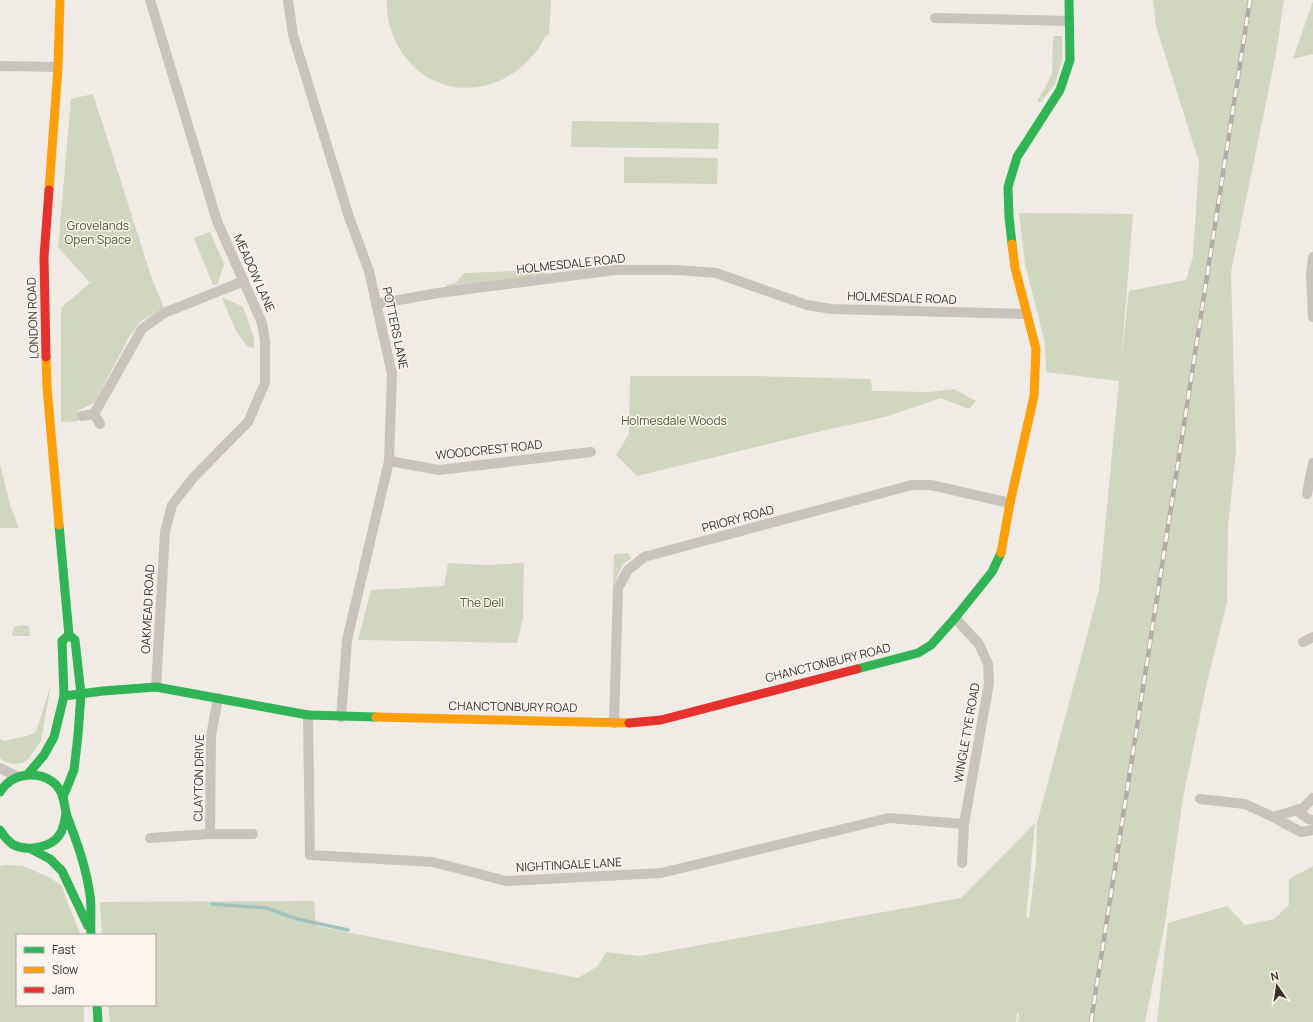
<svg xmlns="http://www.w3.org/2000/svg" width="1313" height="1022" font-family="Manrope,sans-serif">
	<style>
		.green { fill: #d1d6bf }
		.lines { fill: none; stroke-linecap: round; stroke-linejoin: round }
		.stream { stroke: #a1c2c1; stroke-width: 3.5 }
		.street { stroke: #c9c3be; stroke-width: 10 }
		.fast { stroke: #30b455; stroke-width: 9 }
		.slow { stroke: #ff9f0a; stroke-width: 9 }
		.jam { stroke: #e5322d; stroke-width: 9 }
		.rail-casing { stroke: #b1aca8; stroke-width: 4.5 }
		.rail { stroke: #fbf5ee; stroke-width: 3; stroke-dasharray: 9; stroke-linecap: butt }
		.labels { text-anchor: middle; stroke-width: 3; stroke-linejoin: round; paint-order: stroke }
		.park-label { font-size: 12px; fill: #4a5a2e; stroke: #fbf5ee }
		.street-label { font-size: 12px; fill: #3b302b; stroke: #fbf5ee }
	</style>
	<rect width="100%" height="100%" fill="#f0ebe5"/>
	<!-- green -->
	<g class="green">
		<path d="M 387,0 L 551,0 L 549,35 L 546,35 C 516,98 431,109 397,44 C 390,30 386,16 387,0 Z"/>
		<path d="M 1153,0 L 1284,0 L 1276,54 L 1231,272 L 1236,451 L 1228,526 L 1227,602 L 1207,682 L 1183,798 L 1165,923 L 1145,1022 L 1018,1022 L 1019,1014 L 1017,1012 L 1016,1022 L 110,1022 L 108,1005 L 155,1005 L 155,935 L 102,935 L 100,902 L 314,901 L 316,926 L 578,978 L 598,966 L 606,952 L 640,956 L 961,898 L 1035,823 L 1026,918 L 1029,918 L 1036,862 L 1037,823 L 1099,590 L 1119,381 L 1046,372 L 1045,343 L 1025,264 L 1019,213 L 1133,214 L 1121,361 L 1129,291 L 1186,280 L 1193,257 L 1199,162 L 1156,26 Z"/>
		<path d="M 1313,1 L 1313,54 L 1293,59 Z"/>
		<path d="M 1053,36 L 1062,36 L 1062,60 L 1055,84 L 1041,102 L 1037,102 L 1052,74 Z"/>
		<path d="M 93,94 L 152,279 L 164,308 L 141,321 L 130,335 L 95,402 L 78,411 L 78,421 L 61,422 L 61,308 L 90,283 L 58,247 L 71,99 Z"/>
		<path d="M 572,121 L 719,123 L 718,149 L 571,147 Z"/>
		<path d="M 624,157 L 718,158 L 717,184 L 624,183 Z"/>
		<path d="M 210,232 L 224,264 L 218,284 L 213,285 L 194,238 Z"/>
		<path d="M 544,270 L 545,274 L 446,288 L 446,285 L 455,283 L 465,273 Z"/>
		<path d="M 222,298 L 224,298 L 243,307 L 254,338 L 254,348 L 248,347 L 236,331 Z"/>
		<path d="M 630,376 L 754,376 L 871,379 L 872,391 L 930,392 L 954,389 L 976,401 L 969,409 L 941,398 L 885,417 L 830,429 L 637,476 L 616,455 L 629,434 Z"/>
		<path d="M 0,465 L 11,508 L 19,528 L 0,528 Z"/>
		<path d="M 628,553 L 631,559 L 623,564 L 613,587 L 614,554 Z"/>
		<path d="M 448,563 L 485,565 L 524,563 L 523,618 L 517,643 L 358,640 L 371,590 L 444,586 Z"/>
		<path d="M 22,625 L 29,626 L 30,636 L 13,636 L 12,633 L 14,627 Z"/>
		<path d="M 51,684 L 41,741 L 29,758 L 23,763 L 15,764 L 5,762 L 0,758 L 0,739 L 4,741 L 27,736 L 36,732 Z"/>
		<path d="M 8,865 L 23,866 L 51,878 L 62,886 L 68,904 L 81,935 L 17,935 L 17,1005 L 84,1005 L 84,1022 L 0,1022 L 0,866 Z"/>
		<path d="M 1313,866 L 1313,1022 L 1157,1022 L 1168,923 L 1227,906 L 1245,925 L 1274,919 L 1289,905 L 1289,879 Z"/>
	</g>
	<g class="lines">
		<!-- stream -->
		<path class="stream" d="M 212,904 L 267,908 L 297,919 L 348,930"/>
		<!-- street -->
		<g class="street">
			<path d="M 150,0 L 217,221 L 262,323 L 265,341 L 265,383 L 248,422 L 193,478 L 172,505 L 165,532 L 156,687"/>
			<path d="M 288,0 L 293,35 L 349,217 L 369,271 L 392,374 L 389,461 L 347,640 L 341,717"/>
			<path d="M 935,18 L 1069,21"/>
			<path d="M 0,66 L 58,67"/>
			<path d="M 1313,257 L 1311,275 L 1313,317"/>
			<path d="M 376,304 L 438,293 L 615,270 L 677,270 L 716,273 L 807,305 L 832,309 L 1027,314"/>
			<path d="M 94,414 L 142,329 L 164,313 L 244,281"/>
			<path d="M 82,416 L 94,414 L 100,424"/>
			<path d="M 389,461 L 439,470 L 591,452"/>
			<path d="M 1307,494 L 1313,463"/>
			<path d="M 955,618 L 979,644 L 988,664 L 989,683 L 964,824 L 962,863"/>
			<path d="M 1303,642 L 1313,637"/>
			<path d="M 308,715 L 310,855 L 433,862 L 506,881 L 661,873 L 889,818 L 964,824"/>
			<path d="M 614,723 L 618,588 L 628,570 L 644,557 L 912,485 L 931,485 L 1010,503"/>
			<path d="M 0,768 L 18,777"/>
			<path d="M 1200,799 L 1245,804 L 1273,817 L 1301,832 L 1313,830"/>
			<path d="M 1296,810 L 1308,819 L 1313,820"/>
			<path d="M 1273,817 L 1303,808 L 1313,798"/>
			<path d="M 210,834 L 211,736 L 218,698"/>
			<path d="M 150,838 L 210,834 L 253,834"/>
		</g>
		<!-- fast -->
		<g class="fast">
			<path d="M 1012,244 L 1009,217 L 1008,187 L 1017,157 L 1060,90 L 1070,60 L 1069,0"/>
			<path d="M 59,525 L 69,635 L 75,640 L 81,694 L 78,735 L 74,770 L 63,797"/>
			<path d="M 857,669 L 918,653 L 931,645 L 955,618 L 992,572 L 1001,553"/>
			<path d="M 64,696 L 103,691 L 156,687 L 308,715 L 376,717"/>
			<path d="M 28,774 L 44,755 L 54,737 L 64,696 L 62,641 L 69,635"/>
			<path d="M 0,792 C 7,781 17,775 31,775 C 45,775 59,782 63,798 C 65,804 65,810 67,816 C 77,842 86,867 90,895 C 92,908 90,922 91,935"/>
			<path d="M 0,830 C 3,835 7,840 12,844 C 26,852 52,848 60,834 C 64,828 65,820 66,813"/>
			<path d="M 31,849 L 50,859 L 62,871 L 88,926"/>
			<path d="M 97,1005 L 98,1022"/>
		</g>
		<!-- slow -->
		<g class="slow">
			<path d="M 49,190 L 58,67 L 60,0"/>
			<path d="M 46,357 L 47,387 L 59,525"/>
			<path d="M 1001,553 L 1010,503 L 1034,396 L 1036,349 L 1015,268 L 1012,244"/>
			<path d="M 376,717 L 629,723"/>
		</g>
		<!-- jam -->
		<g class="jam">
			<path d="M 46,357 L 44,257 L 49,190"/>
			<path d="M 629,723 L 661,720 L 857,669"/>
		</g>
		<defs>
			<path id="rail" d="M 1091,1022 L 1250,0"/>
		</defs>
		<!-- rail casing -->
		<use href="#rail" class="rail-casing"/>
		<!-- rail -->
		<use href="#rail" class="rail"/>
	</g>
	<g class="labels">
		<!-- park labels -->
		<g class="park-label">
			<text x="98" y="230">Grovelands<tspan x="98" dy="14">Open Space</tspan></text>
			<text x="674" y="425">Holmesdale Woods</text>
			<text x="482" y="607">The Dell</text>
		</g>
		<!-- street labels -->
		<g class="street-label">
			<text transform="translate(571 264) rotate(-6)" y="4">HOLMESDALE ROAD</text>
			<text transform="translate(254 273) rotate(66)" y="4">MEADOW LANE</text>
			<text transform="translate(902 298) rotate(2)" y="4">HOLMESDALE ROAD</text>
			<text transform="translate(33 318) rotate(-92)" y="4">LONDON ROAD</text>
			<text transform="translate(395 328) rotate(78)" y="4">POTTERS LANE</text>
			<text transform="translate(489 450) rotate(-6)" y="4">WOODCREST ROAD</text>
			<text transform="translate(738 519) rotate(-15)" y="4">PRIORY ROAD</text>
			<text transform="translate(148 609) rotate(-87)" y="4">OAKMEAD ROAD</text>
			<text transform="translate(828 663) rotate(-14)" y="4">CHANCTONBURY ROAD</text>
			<text transform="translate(513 707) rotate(1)" y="4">CHANCTONBURY ROAD</text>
			<text transform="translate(967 733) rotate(-80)" y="4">WINGLE TYE ROAD</text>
			<text transform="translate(199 778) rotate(-89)" y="4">CLAYTON DRIVE</text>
			<text transform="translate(569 865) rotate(-3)" y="4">NIGHTINGALE LANE</text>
		</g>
	</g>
	<!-- legend -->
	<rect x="16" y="934" width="140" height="72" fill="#fbf5ee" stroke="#aea6a0"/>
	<rect x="24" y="947" width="20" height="6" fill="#30b455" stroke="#aea6a0"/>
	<text x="52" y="954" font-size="12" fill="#3b302b">Fast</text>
	<rect x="24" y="967" width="20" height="6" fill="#ff9f0a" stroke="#aea6a0"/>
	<text x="52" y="974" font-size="12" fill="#3b302b">Slow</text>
	<rect x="24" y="987" width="20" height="6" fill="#e5322d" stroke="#aea6a0"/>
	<text x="52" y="994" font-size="12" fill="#3b302b">Jam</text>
	<!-- north arrow -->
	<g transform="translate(1277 986) rotate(347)" stroke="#fbf5ee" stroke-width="3" paint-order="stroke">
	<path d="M0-3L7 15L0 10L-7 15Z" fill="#3b302b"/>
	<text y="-6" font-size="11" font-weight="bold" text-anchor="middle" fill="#3b302b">N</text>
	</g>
</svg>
